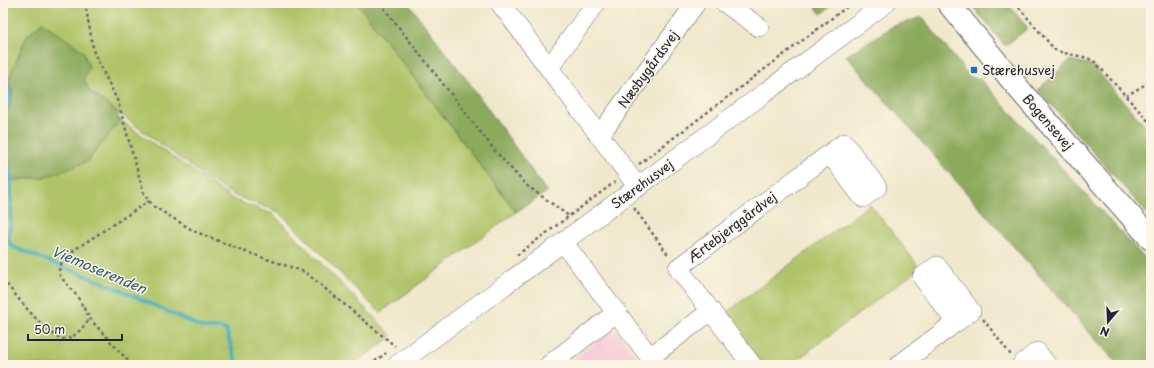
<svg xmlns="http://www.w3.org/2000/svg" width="1154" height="368" font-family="'Playpen Sans',sans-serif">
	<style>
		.built { fill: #f6cfd8 }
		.green { fill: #afc468; stroke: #687352 }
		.forest { fill: #8baa5c; stroke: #56664c }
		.water { fill: #3bacb6; stroke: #2e6778 }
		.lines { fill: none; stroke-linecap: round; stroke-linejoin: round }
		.stream { stroke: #3bacb6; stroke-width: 4 }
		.minor-casing { stroke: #6a676d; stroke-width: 20 }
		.major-casing { stroke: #6a676d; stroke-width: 24 }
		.path { stroke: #6a676d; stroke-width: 2.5; stroke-dasharray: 3 3; stroke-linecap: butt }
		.minor { stroke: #fff; stroke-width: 19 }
		.major { stroke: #fff; stroke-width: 22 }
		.poi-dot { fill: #1f6fb2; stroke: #fcf5e5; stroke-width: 1.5 }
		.labels { text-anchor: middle; stroke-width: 3; stroke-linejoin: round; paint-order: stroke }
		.street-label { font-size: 13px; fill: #22223b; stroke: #fcf5e5 }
		.poi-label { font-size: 13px; fill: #22223b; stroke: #fcf5e5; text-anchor: start }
		.water-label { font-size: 14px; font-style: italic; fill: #2c596c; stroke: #fcf5e5 }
	</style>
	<rect width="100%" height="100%" fill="#fcf5e5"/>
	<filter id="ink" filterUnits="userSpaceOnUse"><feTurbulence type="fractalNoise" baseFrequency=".025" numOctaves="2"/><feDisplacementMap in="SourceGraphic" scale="8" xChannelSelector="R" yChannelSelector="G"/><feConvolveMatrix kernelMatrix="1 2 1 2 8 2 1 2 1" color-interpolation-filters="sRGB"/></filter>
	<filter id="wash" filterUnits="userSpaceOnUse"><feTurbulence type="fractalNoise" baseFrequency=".012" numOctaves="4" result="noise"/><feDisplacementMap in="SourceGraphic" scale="16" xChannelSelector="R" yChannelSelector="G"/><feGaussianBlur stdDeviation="0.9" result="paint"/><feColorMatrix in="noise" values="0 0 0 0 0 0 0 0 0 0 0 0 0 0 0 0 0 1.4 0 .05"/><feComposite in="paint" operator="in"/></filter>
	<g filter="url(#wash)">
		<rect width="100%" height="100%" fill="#efe8cb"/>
		<!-- built -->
		<path class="built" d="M 610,332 L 618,333 L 642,365 L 566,365 Z"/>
		<!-- green -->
		<g class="green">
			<path d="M 3,3 L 357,3 L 516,212 L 380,313 L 279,212 L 233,195 L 204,176 L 89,91 L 84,79 L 27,36 L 8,81 L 3,77 Z"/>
			<path d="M 120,120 L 234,200 L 273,214 L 392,336 L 353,365 L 3,365 L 3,179 L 7,181 L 88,161 Z"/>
			<path d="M 870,204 L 920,268 L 790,365 L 758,365 L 722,316 Z"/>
		</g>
		<!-- forest -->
		<g class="forest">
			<path d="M 357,3 L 408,3 L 471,85 L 547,192 L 516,212 Z"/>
			<path d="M 812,3 L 835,3 L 821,14 Z"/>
			<path d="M 970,3 L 1007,3 L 1028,28 L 1005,46 Z"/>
			<path d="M 922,17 L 970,77 L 979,78 L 1151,265 L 1151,365 L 1118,365 L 846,56 L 893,26 Z"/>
			<path d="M 42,22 L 83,51 L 89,67 L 84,79 L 89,91 L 116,111 L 120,120 L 88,161 L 47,177 L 7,181 L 3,179 L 3,120 L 13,91 L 8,81 L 27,36 Z"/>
			<path d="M 1070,60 L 1092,65 L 1151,133 L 1151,218 L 1038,90 Z"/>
		</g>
		<!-- water -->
		<path class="water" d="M 3,77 C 18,89 11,106 3,120 Z"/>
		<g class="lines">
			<!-- stream -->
			<path class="stream" d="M 3,164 L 11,167 L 11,223 L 8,239 L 11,246 L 121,290 L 203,328 L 220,328 L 226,330 L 237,365"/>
		</g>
	</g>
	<g filter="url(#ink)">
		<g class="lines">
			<defs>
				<g id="minor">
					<path d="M 500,3 L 638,187"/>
					<path d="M 725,3 L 759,27"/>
					<path d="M 549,68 L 596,3"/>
					<path d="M 599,136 L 696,3"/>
					<path d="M 563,242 L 656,365"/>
					<path d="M 937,266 L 971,311 L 956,322 L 922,277 Z"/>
					<path d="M 650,357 L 711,311"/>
					<path d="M 397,365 L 886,3"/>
					<path d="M 549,365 L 617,312"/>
					<path d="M 752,365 L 678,268 L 844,143 L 877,187 L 863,198 L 830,154"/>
					<path d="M 899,365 L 956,322"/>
					<path d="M 1023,365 L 1022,364 L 1037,352 L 1047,365"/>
				</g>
				<path id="major" d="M 948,3 L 1024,95 L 1151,239"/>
			</defs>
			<!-- minor casing -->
			<use href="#minor" class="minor-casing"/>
			<!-- major casing -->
			<use href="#major" class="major-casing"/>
			<!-- path -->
			<g class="path">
				<path d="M 85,3 L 94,53 L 118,102 L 144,194 L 153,206 L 194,231 L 246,252 L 305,272 L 395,346"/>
				<path d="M 380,3 L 496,152 L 526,185 L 569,216"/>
				<path d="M 1015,3 L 1055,50 C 1069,56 1083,54 1095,62 L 1151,124"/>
				<path d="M 1126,96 L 1151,81"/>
				<path d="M 639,164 L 852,3"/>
				<path d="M 634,208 L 669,256"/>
				<path d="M 517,255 L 615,182"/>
				<path d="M 3,280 C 14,292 50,342 67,339 C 76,337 84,325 90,319"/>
				<path d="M 983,319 L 1011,355"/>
				<path d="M 132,365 L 90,319 L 77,296 L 60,276 L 59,270 L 62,262 L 74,250 L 149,201"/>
				<path d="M 370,365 L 386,353"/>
			</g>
			<!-- minor -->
			<use href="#minor" class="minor"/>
			<!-- major -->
			<use href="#major" class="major"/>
		</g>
	</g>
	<!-- markers -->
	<rect class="poi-dot" x="970" y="66" width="8" height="8" rx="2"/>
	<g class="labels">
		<!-- street labels -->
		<g class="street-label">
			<text transform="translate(648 69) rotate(-54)" y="5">Næsbygårdsvej</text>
			<text transform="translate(1048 122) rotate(49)" y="5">Bogensevej</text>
			<text transform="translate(642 184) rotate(-36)" y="5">Stærehusvej</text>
			<text transform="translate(732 227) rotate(-37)" y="5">Ærtebjerggårdvej</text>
		</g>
		<!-- poi labels -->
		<g class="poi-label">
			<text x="982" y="75">Stærehusvej</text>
		</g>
		<!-- water labels -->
		<g class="water-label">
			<text transform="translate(99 270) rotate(23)" y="5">Viemoserenden</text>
		</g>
	</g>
	<!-- margin -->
	<rect width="1154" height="368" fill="none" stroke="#fcf5e5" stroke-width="16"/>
	<!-- north arrow -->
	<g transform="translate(1108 322) rotate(199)" stroke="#fcf5e5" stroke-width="3" paint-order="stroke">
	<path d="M0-3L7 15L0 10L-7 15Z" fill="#22223b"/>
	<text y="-6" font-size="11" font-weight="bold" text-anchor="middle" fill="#22223b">N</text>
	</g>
	<!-- scale -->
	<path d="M28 334v6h94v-6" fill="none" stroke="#22223b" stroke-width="2"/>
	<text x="34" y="334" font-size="12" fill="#22223b" stroke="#fcf5e5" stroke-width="3" paint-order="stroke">50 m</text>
</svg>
